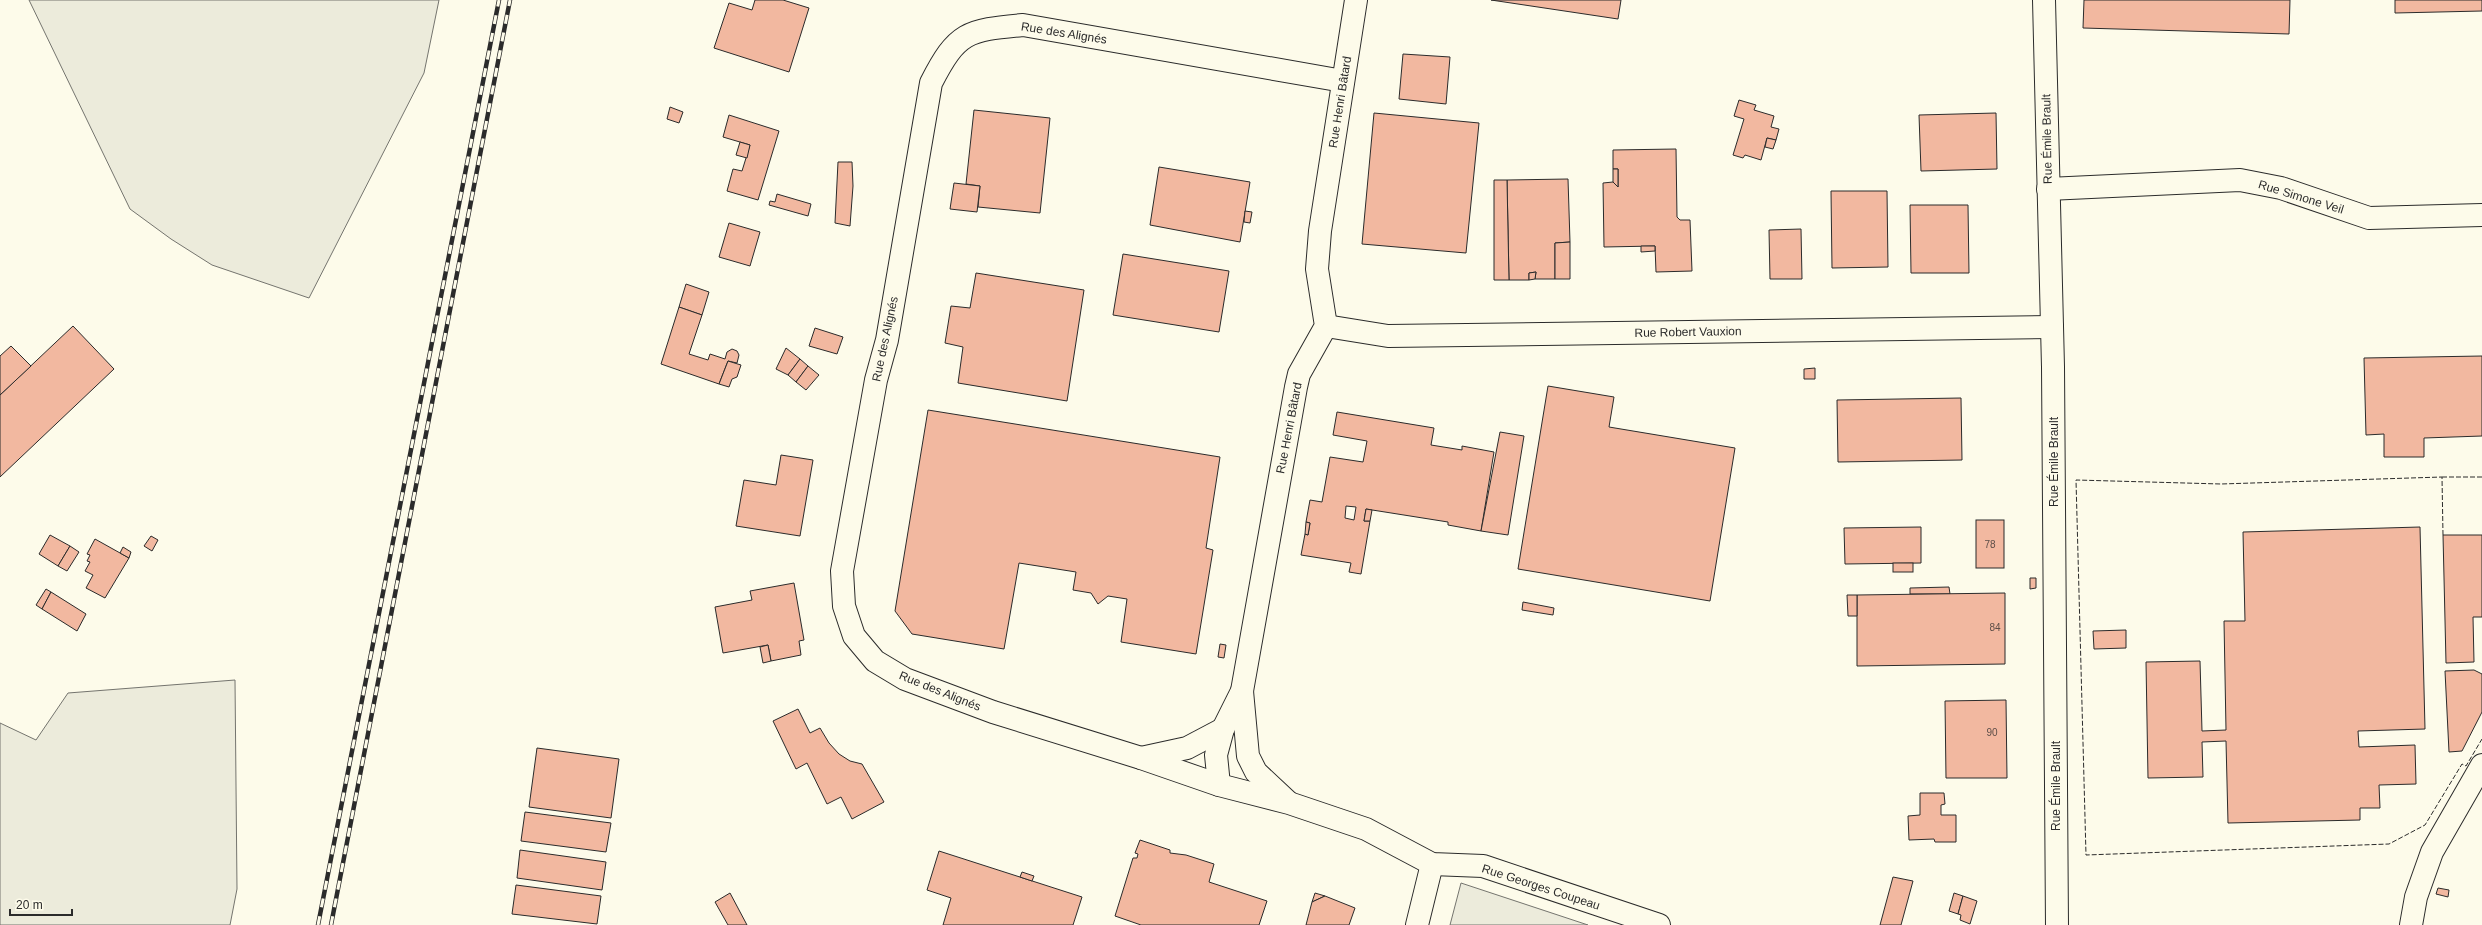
<svg xmlns="http://www.w3.org/2000/svg" width="2482" height="925" font-family="Helvetica,sans-serif">
	<style>
		.green { fill: #ecebdb; stroke: #74746e }
		.building { fill: #f2b8a0; stroke: #2b2b2b; fill-rule: evenodd }
		.lines { fill: none; stroke-linecap: round; stroke-linejoin: round }
		.minor-casing { stroke: #2b2b2b; stroke-width: 24 }
		.minor { stroke: #fdfbea; stroke-width: 22 }
		.rail-casing { stroke: #2b2b2b; stroke-width: 4.5 }
		.rail { stroke: #fdfbea; stroke-width: 3; stroke-dasharray: 9; stroke-linecap: butt }
		.fence { stroke: #2b2b2b; stroke-width: 1; stroke-dasharray: 5 2; stroke-linecap: butt }
		.labels { text-anchor: middle; stroke-width: 3; stroke-linejoin: round; paint-order: stroke }
		.number-label { font-size: 10px; fill: #5d4e48 }
		.street-label { font-size: 12px; fill: #2b2b2b; stroke: #fdfbea }
	</style>
	<rect width="100%" height="100%" fill="#fdfbea"/>
	<!-- green -->
	<g class="green">
		<path d="M 29,0 L 439,0 L 424,73 L 309,298 L 212,265 L 171,239 L 130,209 Z"/>
		<path d="M 235,680 L 237,889 L 230,925 L 0,925 L 0,723 L 36,740 L 68,693 Z"/>
		<path d="M 1461,883 L 1588,925 L 1450,925 Z"/>
	</g>
	<!-- building -->
	<g class="building">
		<path d="M 755,0 L 783,0 L 809,8 L 789,72 L 714,48 L 729,3 L 752,10 Z"/>
		<path d="M 1491,0 L 1621,0 L 1618,19 Z"/>
		<path d="M 2084,0 L 2290,0 L 2289,34 L 2083,28 Z"/>
		<path d="M 2395,0 L 2482,0 L 2482,11 L 2395,13 Z"/>
		<path d="M 1403,54 L 1450,57 L 1446,104 L 1399,99 Z"/>
		<path d="M 1739,100 L 1756,105 L 1754,110 L 1774,116 L 1771,127 L 1779,129 L 1776,140 L 1767,138 L 1761,160 L 1745,155 L 1743,158 L 1733,155 L 1744,119 L 1734,116 Z"/>
		<path d="M 670,107 L 683,112 L 679,123 L 667,119 Z"/>
		<path d="M 974,110 L 1050,118 L 1040,213 L 978,207 L 980,186 L 966,184 Z"/>
		<path d="M 1374,113 L 1479,123 L 1466,253 L 1362,244 Z"/>
		<path d="M 1996,113 L 1997,169 L 1921,171 L 1919,115 Z"/>
		<path d="M 729,115 L 779,131 L 758,200 L 727,191 L 733,169 L 742,171 L 750,145 L 723,137 Z"/>
		<path d="M 1767,138 L 1776,140 L 1773,149 L 1765,147 Z"/>
		<path d="M 740,142 L 750,145 L 747,158 L 736,155 Z"/>
		<path d="M 1676,149 L 1677,217 L 1680,220 L 1690,220 L 1692,271 L 1656,272 L 1655,246 L 1604,247 L 1603,183 L 1613,182 L 1618,187 L 1618,169 L 1613,169 L 1613,150 Z"/>
		<path d="M 838,162 L 852,162 L 853,186 L 850,226 L 835,223 Z"/>
		<path d="M 1159,167 L 1250,182 L 1240,242 L 1150,225 Z"/>
		<path d="M 1613,169 L 1618,169 L 1618,187 L 1613,182 Z"/>
		<path d="M 1568,179 L 1570,242 L 1555,243 L 1555,279 L 1535,279 L 1536,272 L 1529,273 L 1529,280 L 1509,280 L 1507,180 Z"/>
		<path d="M 1494,180 L 1507,180 L 1509,280 L 1494,280 Z"/>
		<path d="M 954,183 L 980,186 L 977,212 L 950,209 Z"/>
		<path d="M 1831,191 L 1887,191 L 1888,267 L 1832,268 Z"/>
		<path d="M 777,194 L 811,204 L 808,216 L 769,205 L 770,201 L 775,202 Z"/>
		<path d="M 1910,205 L 1968,205 L 1969,273 L 1911,273 Z"/>
		<path d="M 1245,211 L 1252,212 L 1250,223 L 1244,222 Z"/>
		<path d="M 729,223 L 760,232 L 750,266 L 719,257 Z"/>
		<path d="M 1801,229 L 1802,279 L 1770,279 L 1769,230 Z"/>
		<path d="M 1570,242 L 1570,279 L 1555,279 L 1555,243 Z"/>
		<path d="M 1641,246 L 1655,246 L 1655,251 L 1641,252 Z"/>
		<path d="M 1123,254 L 1229,271 L 1219,332 L 1113,315 Z"/>
		<path d="M 1536,272 L 1535,279 L 1529,280 L 1529,273 Z"/>
		<path d="M 976,273 L 1084,290 L 1067,401 L 958,383 L 963,347 L 945,343 L 951,306 L 970,308 Z"/>
		<path d="M 686,284 L 709,292 L 702,315 L 679,307 Z"/>
		<path d="M 679,307 L 702,315 L 689,354 L 708,360 L 710,354 L 725,359 L 727,352 L 732,349 L 737,351 L 739,355 L 737,363 L 728,361 L 719,384 L 661,364 Z"/>
		<path d="M 73,326 L 114,369 L 0,477 L 0,395 Z"/>
		<path d="M 815,328 L 843,337 L 837,354 L 809,346 Z"/>
		<path d="M 11,346 L 31,366 L 0,395 L 0,356 Z"/>
		<path d="M 786,348 L 800,359 L 788,375 L 776,369 Z"/>
		<path d="M 2482,356 L 2482,436 L 2424,438 L 2424,457 L 2384,457 L 2384,434 L 2366,435 L 2364,358 Z"/>
		<path d="M 800,359 L 808,366 L 796,382 L 788,375 Z"/>
		<path d="M 728,361 L 741,365 L 737,377 L 732,379 L 729,387 L 719,384 Z"/>
		<path d="M 808,366 L 819,375 L 806,390 L 796,382 Z"/>
		<path d="M 1815,368 L 1815,379 L 1804,379 L 1804,369 Z"/>
		<path d="M 1548,386 L 1614,397 L 1609,427 L 1735,448 L 1710,601 L 1518,569 Z"/>
		<path d="M 1961,398 L 1962,460 L 1838,462 L 1837,400 Z"/>
		<path d="M 928,410 L 1220,457 L 1206,548 L 1213,550 L 1196,654 L 1121,642 L 1127,599 L 1108,596 L 1098,604 L 1091,593 L 1073,590 L 1076,572 L 1019,563 L 1004,649 L 912,634 L 895,611 Z"/>
		<path d="M 1337,412 L 1434,428 L 1431,445 L 1462,450 L 1462,446 L 1494,452 L 1481,531 L 1448,525 L 1448,522 L 1366,509 L 1364,521 L 1370,521 L 1361,574 L 1349,572 L 1351,563 L 1301,555 L 1305,534 L 1308,535 L 1310,523 L 1306,522 L 1310,500 L 1322,502 L 1330,457 L 1363,462 L 1367,441 L 1333,435 ZM 1346,506 L 1356,507 L 1354,520 L 1345,518 Z"/>
		<path d="M 1500,432 L 1524,436 L 1508,535 L 1481,531 Z"/>
		<path d="M 781,455 L 813,460 L 800,536 L 736,526 L 744,480 L 776,485 Z"/>
		<path d="M 1366,509 L 1372,510 L 1370,521 L 1364,521 Z"/>
		<rect x="1976" y="520" width="28" height="48"/>
		<path d="M 1306,522 L 1310,523 L 1308,535 L 1305,534 Z"/>
		<path d="M 1921,527 L 1921,563 L 1845,564 L 1844,528 Z"/>
		<path d="M 2420,527 L 2425,729 L 2358,731 L 2359,747 L 2415,745 L 2416,784 L 2379,785 L 2380,808 L 2360,808 L 2360,820 L 2228,823 L 2226,741 L 2202,742 L 2203,777 L 2148,778 L 2146,662 L 2200,661 L 2202,731 L 2226,730 L 2224,621 L 2245,621 L 2243,532 Z"/>
		<path d="M 50,535 L 70,546 L 58,566 L 39,554 Z"/>
		<path d="M 2443,535 L 2482,535 L 2482,617 L 2473,617 L 2474,662 L 2446,663 Z"/>
		<path d="M 151,536 L 158,540 L 152,551 L 144,546 Z"/>
		<path d="M 95,539 L 129,558 L 105,598 L 86,588 L 93,575 L 85,571 L 90,562 L 87,561 L 90,555 L 87,554 Z"/>
		<path d="M 70,546 L 79,552 L 67,571 L 58,566 Z"/>
		<path d="M 123,547 L 131,552 L 129,558 L 120,553 Z"/>
		<rect x="1893" y="563" width="20" height="9"/>
		<path d="M 2030,578 L 2036,578 L 2036,588 L 2030,589 Z"/>
		<path d="M 794,583 L 804,640 L 799,641 L 801,655 L 771,661 L 768,645 L 723,653 L 715,607 L 752,600 L 750,591 Z"/>
		<path d="M 1949,587 L 1950,594 L 1910,594 L 1910,588 Z"/>
		<path d="M 46,589 L 51,592 L 42,609 L 36,605 Z"/>
		<path d="M 51,592 L 86,614 L 77,631 L 42,609 Z"/>
		<path d="M 2005,593 L 2005,664 L 1857,666 L 1857,595 Z"/>
		<path d="M 1847,595 L 1857,595 L 1857,616 L 1848,616 Z"/>
		<path d="M 1523,602 L 1554,608 L 1553,615 L 1522,610 Z"/>
		<path d="M 2126,630 L 2126,648 L 2094,649 L 2093,631 Z"/>
		<path d="M 1220,644 L 1226,645 L 1224,658 L 1218,657 Z"/>
		<path d="M 768,645 L 771,661 L 763,663 L 760,647 Z"/>
		<path d="M 2474,670 L 2482,674 L 2482,712 L 2462,751 L 2449,752 L 2445,671 Z"/>
		<path d="M 2006,700 L 2007,778 L 1946,778 L 1945,701 Z"/>
		<path d="M 798,709 L 810,733 L 820,728 L 829,743 L 839,754 L 850,761 L 862,764 L 884,802 L 852,819 L 841,797 L 827,804 L 807,763 L 796,769 L 773,721 Z"/>
		<path d="M 537,748 L 619,759 L 611,818 L 529,807 Z"/>
		<path d="M 1920,793 L 1944,793 L 1945,804 L 1941,805 L 1941,815 L 1956,815 L 1956,842 L 1935,842 L 1934,839 L 1909,840 L 1908,816 L 1920,815 Z"/>
		<path d="M 525,812 L 611,823 L 606,852 L 521,841 Z"/>
		<path d="M 1140,840 L 1170,850 L 1170,853 L 1186,855 L 1214,864 L 1209,882 L 1267,901 L 1259,925 L 1141,925 L 1115,916 L 1133,858 L 1137,858 L 1138,854 L 1135,853 Z"/>
		<path d="M 520,850 L 606,862 L 602,890 L 517,878 Z"/>
		<path d="M 939,851 L 1082,897 L 1073,925 L 943,925 L 951,898 L 927,890 Z"/>
		<path d="M 1022,872 L 1034,876 L 1032,881 L 1020,877 Z"/>
		<path d="M 1893,877 L 1913,881 L 1901,925 L 1880,925 Z"/>
		<path d="M 516,885 L 601,896 L 597,924 L 512,914 Z"/>
		<path d="M 2438,888 L 2449,890 L 2448,897 L 2436,894 Z"/>
		<path d="M 730,893 L 747,925 L 728,925 L 715,902 Z"/>
		<path d="M 1315,893 L 1325,896 L 1312,902 Z"/>
		<path d="M 1954,893 L 1963,896 L 1958,914 L 1949,911 Z"/>
		<path d="M 1325,896 L 1355,908 L 1349,925 L 1306,925 L 1312,902 Z"/>
		<path d="M 1963,896 L 1977,901 L 1970,924 L 1960,920 L 1961,915 L 1958,914 Z"/>
	</g>
	<g class="lines">
		<defs>
			<g id="minor">
				<path d="M 2044,0 L 2053,367 L 2057,925"/>
				<path d="M 1343,81 L 1023,25 C 967,30 957,32 931,83 L 887,340 L 876,380 L 842,571 L 844,606 L 854,636 L 875,661 L 905,679 L 993,712 L 1141,758 L 1219,785 L 1289,803 L 1366,829 L 1432,864 L 1483,866 L 1659,925"/>
				<path d="M 2048,189 L 2240,180 L 2281,188 L 2369,218 L 2482,215"/>
				<path d="M 1326,326 L 1388,336 L 2052,327"/>
				<path d="M 1242,691 L 1248,756 L 1256,772 L 1287,801"/>
				<path d="M 1141,758 L 1187,748 L 1223,729"/>
				<path d="M 1219,785 L 1216,755 L 1223,729 L 1242,691 L 1296,387 L 1299,374 L 1326,326 L 1317,269 L 1320,231 L 1356,0"/>
				<path d="M 1417,925 L 1432,864"/>
				<path d="M 2411,925 L 2416,897 L 2432,852 L 2482,765"/>
			</g>
		</defs>
		<!-- minor casing -->
		<use href="#minor" class="minor-casing"/>
		<!-- minor -->
		<use href="#minor" class="minor"/>
		<defs>
			<g id="rail">
				<path d="M 318,925 L 499,0"/>
				<path d="M 331,925 L 510,0"/>
			</g>
		</defs>
		<!-- rail casing -->
		<use href="#rail" class="rail-casing"/>
		<!-- rail -->
		<use href="#rail" class="rail"/>
		<!-- fence -->
		<g class="fence">
			<path d="M 2442,477 L 2482,477"/>
			<path d="M 2443,535 L 2442,477 L 2221,484 L 2076,480 L 2086,855 L 2389,844 L 2425,825 L 2462,764 L 2466,766 L 2482,739"/>
		</g>
	</g>
	<g class="labels">
		<!-- number labels -->
		<g class="number-label">
			<text x="1990" y="548">78</text>
			<text x="1995" y="631">84</text>
			<text x="1992" y="736">90</text>
		</g>
		<!-- street labels -->
		<g class="street-label">
			<text transform="translate(1064 33) rotate(9)" y="4">Rue des Alignés</text>
			<text transform="translate(1340 102) rotate(-81)" y="4">Rue Henri Bâtard</text>
			<text transform="translate(2047 139) rotate(-91)" y="4">Rue Émile Brault</text>
			<text transform="translate(2301 197) rotate(17)" y="4">Rue Simone Veil</text>
			<text transform="translate(1688 332) rotate(-1)" y="4">Rue Robert Vauxion</text>
			<text transform="translate(885 339) rotate(-78)" y="4">Rue des Alignés</text>
			<text transform="translate(1289 428) rotate(-79)" y="4">Rue Henri Bâtard</text>
			<text transform="translate(2054 462) rotate(-90)" y="4">Rue Émile Brault</text>
			<text transform="translate(940 691) rotate(22)" y="4">Rue des Alignés</text>
			<text transform="translate(2056 786) rotate(-90)" y="4">Rue Émile Brault</text>
			<text transform="translate(1541 887) rotate(18)" y="4">Rue Georges Coupeau</text>
		</g>
	</g>
	<!-- scale -->
	<path d="M10 909v6h62v-6" fill="none" stroke="#2b2b2b" stroke-width="2"/>
	<text x="16" y="909" font-size="12" fill="#2b2b2b" stroke="#fdfbea" stroke-width="3" paint-order="stroke">20 m</text>
</svg>
